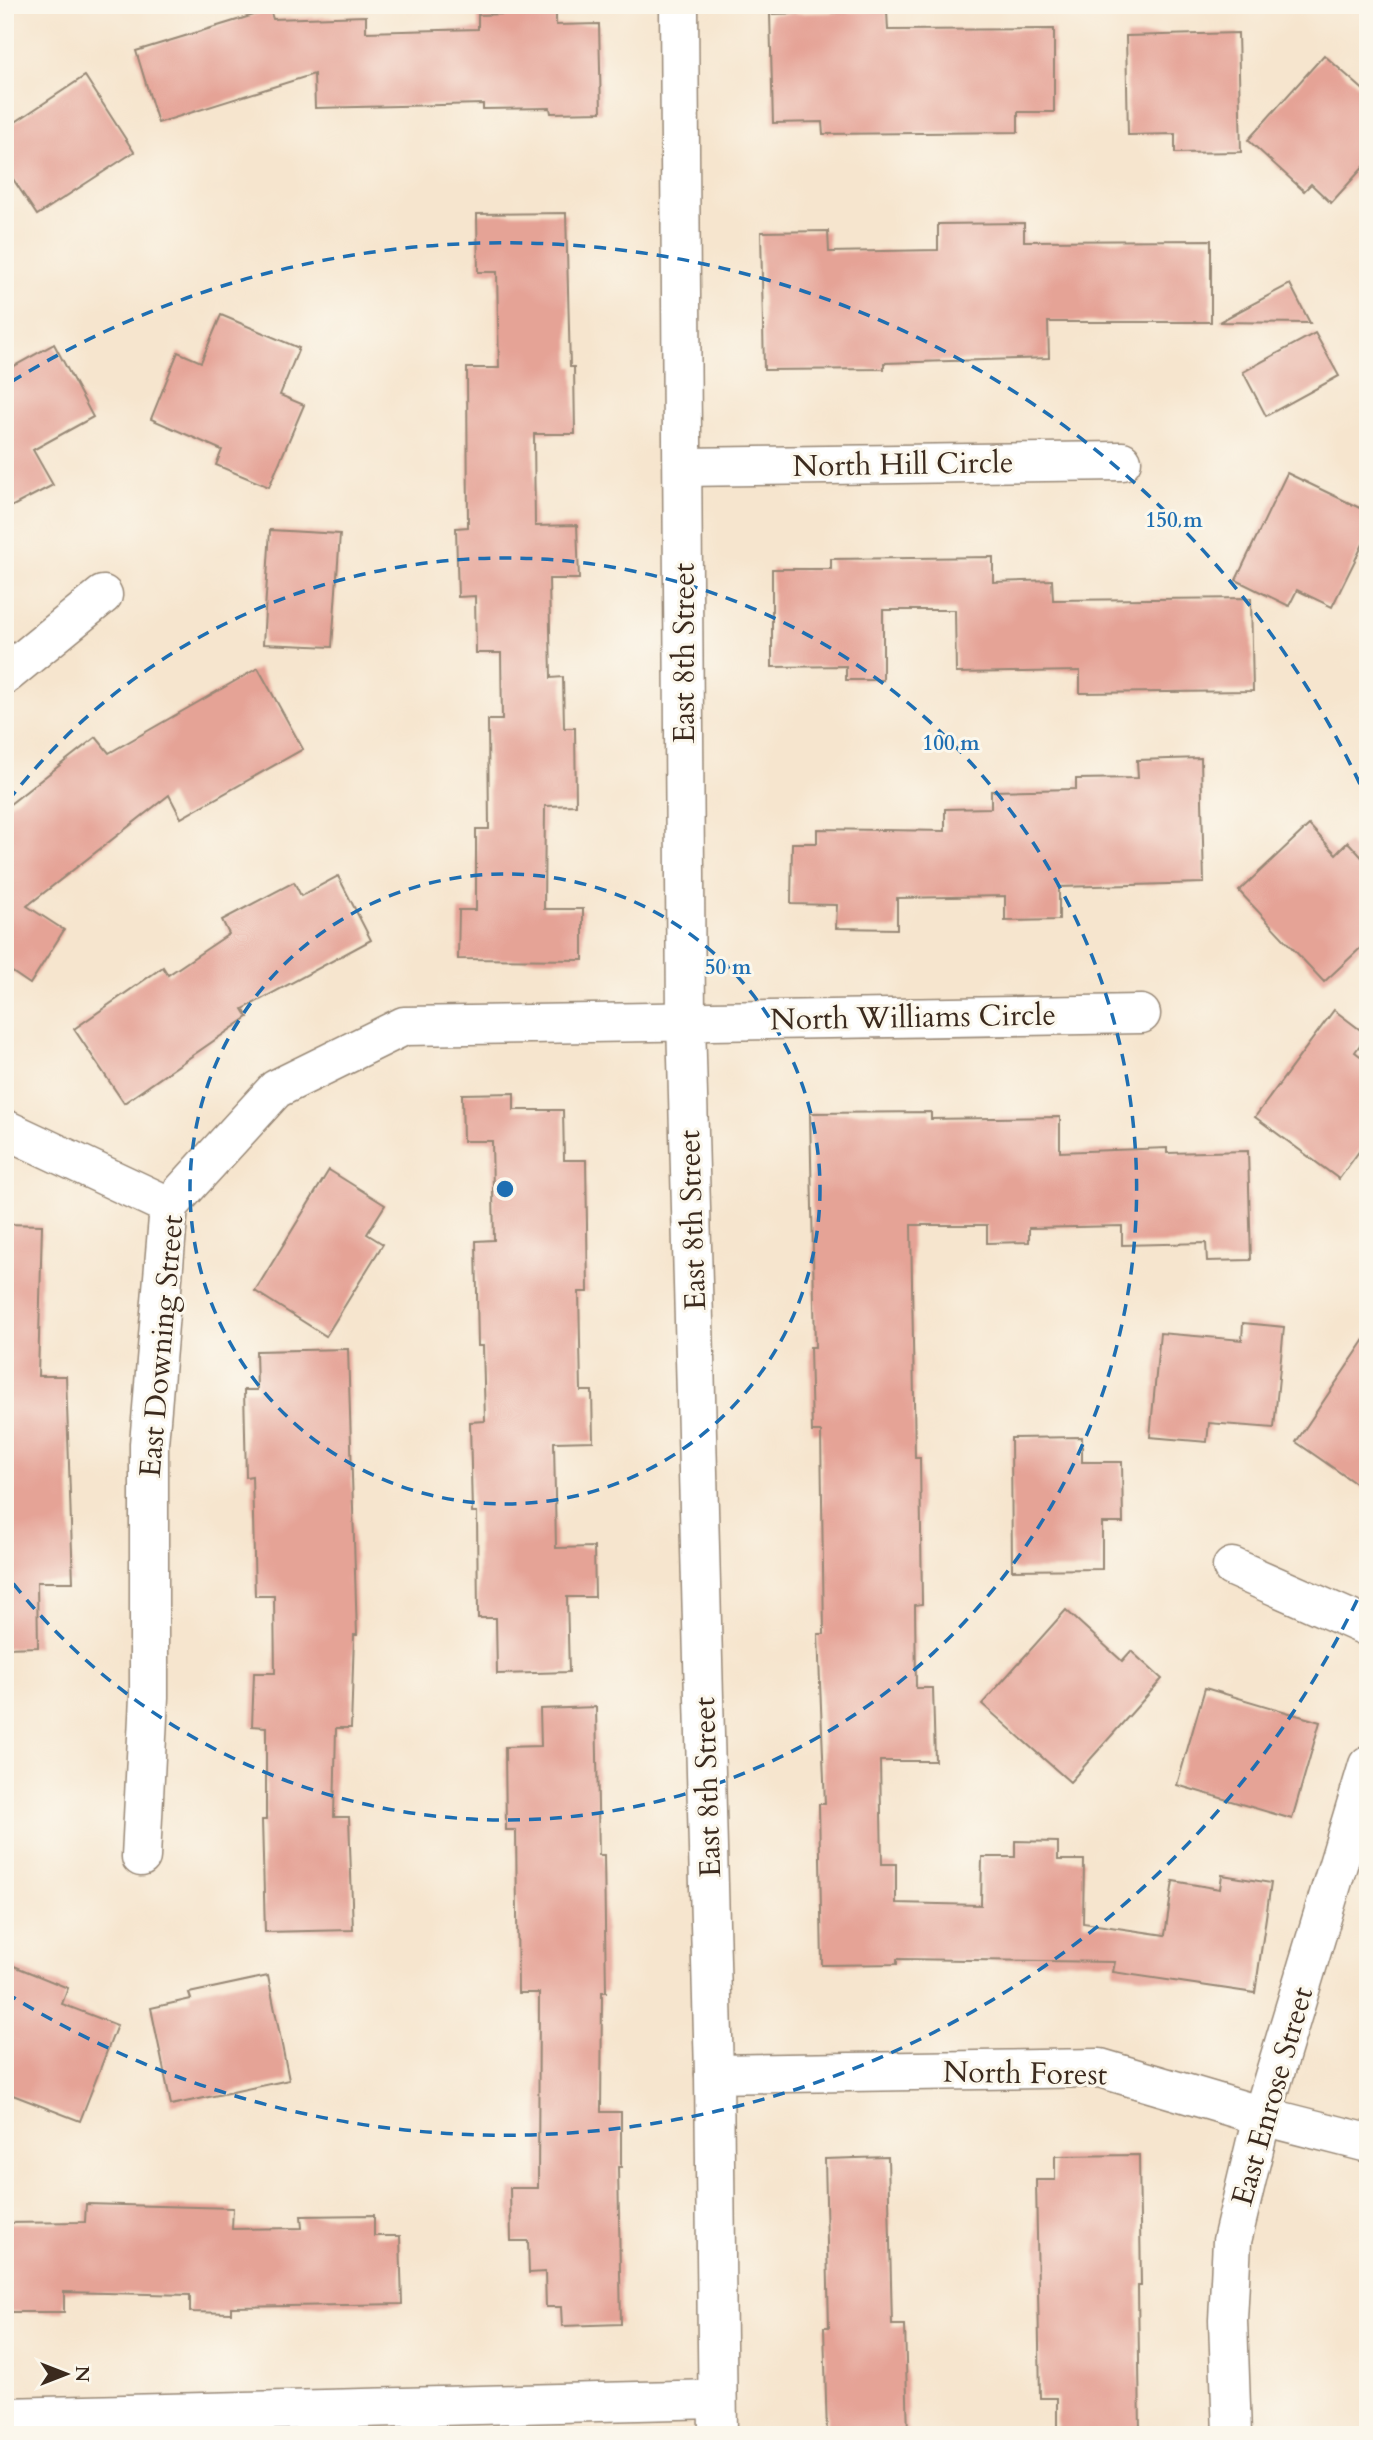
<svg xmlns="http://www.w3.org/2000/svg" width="1373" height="2440" font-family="Cardo,serif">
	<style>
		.building { fill: #e5a396 }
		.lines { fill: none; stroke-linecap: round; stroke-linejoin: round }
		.minor-casing { stroke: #988876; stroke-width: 41 }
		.minor { stroke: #fff; stroke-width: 38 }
		.ring { fill: none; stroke: #1f6fb2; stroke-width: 3.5; stroke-dasharray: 12 9 }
		.labels { text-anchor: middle; stroke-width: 6; stroke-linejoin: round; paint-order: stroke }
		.street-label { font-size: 30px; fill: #3b2a1e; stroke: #fbf7ec }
		.centre { fill: #1f6fb2; stroke: #fbf7ec; stroke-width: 3.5 }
		.ring-label { font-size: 21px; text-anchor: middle; font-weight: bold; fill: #1f6fb2; stroke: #fbf7ec; stroke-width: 6; stroke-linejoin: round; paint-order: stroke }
	</style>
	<rect width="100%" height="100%" fill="#fbf7ec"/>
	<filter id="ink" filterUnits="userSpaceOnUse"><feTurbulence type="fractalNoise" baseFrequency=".0143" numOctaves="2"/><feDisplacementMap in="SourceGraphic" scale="14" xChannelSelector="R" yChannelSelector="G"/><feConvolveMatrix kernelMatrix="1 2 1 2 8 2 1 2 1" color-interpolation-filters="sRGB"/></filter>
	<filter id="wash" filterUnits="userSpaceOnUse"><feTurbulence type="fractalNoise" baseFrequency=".00686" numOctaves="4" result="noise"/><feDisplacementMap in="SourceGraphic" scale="28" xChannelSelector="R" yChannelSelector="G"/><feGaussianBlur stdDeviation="1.57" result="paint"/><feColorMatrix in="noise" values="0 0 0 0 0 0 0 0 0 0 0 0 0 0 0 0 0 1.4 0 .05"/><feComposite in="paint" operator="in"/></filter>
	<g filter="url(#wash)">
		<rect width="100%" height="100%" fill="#f6e5ce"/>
		<g id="blocks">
			<!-- building -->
			<g class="building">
				<path d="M 270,10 L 273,19 L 366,16 L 366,32 L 478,29 L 478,15 L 556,12 L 556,25 L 599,24 L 601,112 L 551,113 L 550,108 L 483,109 L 483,104 L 315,108 L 314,74 L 158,123 L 136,51 Z"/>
				<path d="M 887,11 L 888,30 L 1054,29 L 1054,112 L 1018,112 L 1018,132 L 823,134 L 822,122 L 773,123 L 770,14 Z"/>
				<path d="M 1238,33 L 1241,152 L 1175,153 L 1175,134 L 1128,135 L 1126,36 Z"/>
				<path d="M 1324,55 L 1368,94 L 1368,162 L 1331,203 L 1311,184 L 1304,191 L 1248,140 Z"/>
				<path d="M 85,76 L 134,152 L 37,215 L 5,167 L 5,129 Z"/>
				<path d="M 566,213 L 570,367 L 574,367 L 575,434 L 534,434 L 535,526 L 577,525 L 579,579 L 549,579 L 551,678 L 563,677 L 564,728 L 575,728 L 576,805 L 545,806 L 544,909 L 583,909 L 583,960 L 458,959 L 459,910 L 476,910 L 476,829 L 489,829 L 488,720 L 502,720 L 501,653 L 476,653 L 475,596 L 458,597 L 456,528 L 468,527 L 467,368 L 499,368 L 497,272 L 478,272 L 477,214 Z"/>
				<path d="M 1024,223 L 1024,241 L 1211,240 L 1211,322 L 1048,322 L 1049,358 L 884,363 L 884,369 L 764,370 L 761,232 L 828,231 L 829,252 L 938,250 L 938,224 Z"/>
				<path d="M 1290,284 L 1310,323 L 1219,322 Z"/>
				<path d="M 221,315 L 299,348 L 280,395 L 304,405 L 269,487 L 216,465 L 222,450 L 151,419 L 178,352 L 201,362 Z"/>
				<path d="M 1315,333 L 1339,376 L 1266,416 L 1243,372 Z"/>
				<path d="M 54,344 L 93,417 L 33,450 L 53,485 L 5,510 L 5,371 Z"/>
				<path d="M 1287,473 L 1368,512 L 1368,534 L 1332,607 L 1297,590 L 1289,606 L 1236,580 Z"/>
				<path d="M 270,530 L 340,534 L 332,647 L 263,644 Z"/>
				<path d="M 993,557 L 993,582 L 1052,580 L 1053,600 L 1251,598 L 1253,691 L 1080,693 L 1080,671 L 956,673 L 955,610 L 883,610 L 883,680 L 846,680 L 846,666 L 772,667 L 772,569 L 831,569 L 831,559 Z"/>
				<path d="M 258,668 L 303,749 L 181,818 L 169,795 L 27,906 L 64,930 L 30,984 L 5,967 L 5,808 L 96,737 L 109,753 Z"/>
				<path d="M 1201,758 L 1204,883 L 1059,887 L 1059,920 L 1005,921 L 1005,896 L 897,898 L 897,929 L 836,928 L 837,905 L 791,904 L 792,843 L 817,843 L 817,829 L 945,831 L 945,809 L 991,808 L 991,791 L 1076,789 L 1076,779 L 1138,778 L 1137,760 Z"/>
				<path d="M 1309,825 L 1336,854 L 1348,842 L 1368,864 L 1368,941 L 1324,982 L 1239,891 Z"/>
				<path d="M 338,876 L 371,940 L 243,1009 L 248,1017 L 124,1103 L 74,1029 L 163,967 L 168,975 L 229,934 L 222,920 L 294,882 L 301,896 Z"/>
				<path d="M 1334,1010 L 1367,1035 L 1355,1052 L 1368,1062 L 1368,1139 L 1339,1179 L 1255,1117 Z"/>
				<path d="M 514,1093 L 514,1110 L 563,1110 L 564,1160 L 586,1160 L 588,1292 L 579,1292 L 581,1391 L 592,1391 L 593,1441 L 554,1442 L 556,1548 L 594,1547 L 595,1597 L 567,1597 L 569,1672 L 497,1674 L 496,1618 L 478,1618 L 477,1513 L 472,1513 L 470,1422 L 485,1421 L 483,1346 L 478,1346 L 476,1241 L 494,1240 L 492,1141 L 463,1141 L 462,1094 Z"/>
				<path d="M 931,1112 L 931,1119 L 1060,1117 L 1060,1152 L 1167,1148 L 1167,1153 L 1248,1151 L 1251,1260 L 1207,1261 L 1206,1243 L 1122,1245 L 1122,1226 L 1029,1228 L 1029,1242 L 987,1243 L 987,1225 L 911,1225 L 915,1458 L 920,1458 L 922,1604 L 915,1605 L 916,1688 L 933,1688 L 935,1761 L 880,1761 L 882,1864 L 896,1864 L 896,1903 L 981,1905 L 982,1857 L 1015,1857 L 1015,1841 L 1058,1842 L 1058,1860 L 1084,1860 L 1083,1923 L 1165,1935 L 1173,1881 L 1220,1889 L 1222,1875 L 1271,1883 L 1255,1993 L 1113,1972 L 1115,1962 L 897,1959 L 897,1964 L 822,1965 L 819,1804 L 825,1804 L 818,1634 L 824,1634 L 821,1432 L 812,1432 L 810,1347 L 815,1347 L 810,1113 Z"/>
				<path d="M 329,1170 L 385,1205 L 367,1234 L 383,1244 L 326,1336 L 255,1291 Z"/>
				<path d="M 5,1224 L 42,1225 L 38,1376 L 66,1376 L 73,1582 L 37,1582 L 38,1647 L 5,1648 Z"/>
				<path d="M 1243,1323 L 1284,1327 L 1274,1428 L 1209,1423 L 1207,1442 L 1150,1437 L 1160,1333 L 1242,1340 Z"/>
				<path d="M 1368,1335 L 1368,1492 L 1296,1442 Z"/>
				<path d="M 348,1349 L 357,1635 L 354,1635 L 351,1728 L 336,1728 L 334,1817 L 349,1817 L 353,1930 L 265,1932 L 262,1820 L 266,1820 L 266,1727 L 252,1726 L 254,1673 L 275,1673 L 274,1596 L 255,1596 L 252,1476 L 246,1477 L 244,1390 L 257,1390 L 256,1351 Z"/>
				<path d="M 1082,1437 L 1082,1462 L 1122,1462 L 1123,1523 L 1102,1523 L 1102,1569 L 1012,1570 L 1011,1438 Z"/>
				<path d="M 1066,1610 L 1122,1661 L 1131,1651 L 1162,1679 L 1070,1782 L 982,1704 Z"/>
				<path d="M 1205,1688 L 1320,1722 L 1292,1819 L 1177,1785 Z"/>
				<path d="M 596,1707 L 599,1855 L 604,1855 L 606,1992 L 602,1992 L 601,2112 L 621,2112 L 621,2167 L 618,2167 L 621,2324 L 562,2326 L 561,2307 L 546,2307 L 545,2272 L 529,2273 L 528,2241 L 511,2241 L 510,2188 L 538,2188 L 539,1993 L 518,1993 L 516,1830 L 506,1830 L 505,1747 L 541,1746 L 540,1709 Z"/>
				<path d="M 14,1966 L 68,1988 L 62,2004 L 117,2025 L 80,2121 L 5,2092 L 5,1989 Z"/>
				<path d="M 268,1976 L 289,2080 L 171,2105 L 151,2008 L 191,1999 L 189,1993 Z"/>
				<path d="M 1139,2155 L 1141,2286 L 1138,2286 L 1140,2435 L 1057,2435 L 1057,2398 L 1040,2398 L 1036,2180 L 1055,2180 L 1055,2156 Z"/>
				<path d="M 888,2157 L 892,2325 L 905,2325 L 908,2435 L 827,2435 L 824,2327 L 829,2327 L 825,2159 Z"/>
				<path d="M 86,2204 L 233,2208 L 232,2229 L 302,2228 L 301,2216 L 374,2215 L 374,2236 L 400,2236 L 402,2304 L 231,2307 L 231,2313 L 190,2312 L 190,2295 L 64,2292 L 64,2312 L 5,2312 L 5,2223 L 85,2222 Z"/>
			</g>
		</g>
	</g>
	<g filter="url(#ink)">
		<use href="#blocks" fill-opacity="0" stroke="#988876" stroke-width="2"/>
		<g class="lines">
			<defs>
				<g id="minor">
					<path d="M 679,5 L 686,1020 L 714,2074 L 718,2435"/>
					<path d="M 684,467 L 1122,461"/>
					<path d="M 5,675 L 103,595"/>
					<path d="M 5,1129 L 169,1206"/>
					<path d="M 1232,1567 L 1368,1627"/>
					<path d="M 141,1857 L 149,1697 L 149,1444 L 169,1206 L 276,1089 L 404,1026 L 1141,1014"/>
					<path d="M 714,2074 L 1100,2068 L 1262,2116 L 1368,2143"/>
					<path d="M 5,2417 L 717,2399"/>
					<path d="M 1232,2435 L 1228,2320 L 1232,2241 L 1262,2116 L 1368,1765"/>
				</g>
			</defs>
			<!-- minor casing -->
			<use href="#minor" class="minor-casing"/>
			<!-- minor -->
			<use href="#minor" class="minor"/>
		</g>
	</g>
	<!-- distance rings -->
	<g class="ring">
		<circle cx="505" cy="1189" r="315"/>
		<path d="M8 801A631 631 0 1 1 8 1577"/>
		<path d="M1366 1581A946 946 0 0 1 11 1996M11 382A946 946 0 0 1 1366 797"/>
	</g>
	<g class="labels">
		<!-- street labels -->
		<g class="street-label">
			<text transform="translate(903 464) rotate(-1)" y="10">North Hill Circle</text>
			<text transform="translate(684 653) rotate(-90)" y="10">East 8th Street</text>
			<text transform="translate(913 1017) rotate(-1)" y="10">North Williams Circle</text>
			<text transform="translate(692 1220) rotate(-92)" y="10">East 8th Street</text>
			<text transform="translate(161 1346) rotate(-85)" y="10">East Downing Street</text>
			<text transform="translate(707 1787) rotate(-92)" y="10">East 8th Street</text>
			<text transform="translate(1025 2073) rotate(1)" y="10">North Forest</text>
			<text transform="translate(1272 2096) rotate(-74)" y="10">East Enrose Street</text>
		</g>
	</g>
	<circle cx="505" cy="1189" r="10" class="centre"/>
	<g class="ring-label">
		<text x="1174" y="527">150 m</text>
		<text x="951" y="750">100 m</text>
		<text x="728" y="974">50 m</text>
	</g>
	<!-- margin -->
	<rect width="1373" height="2440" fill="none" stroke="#fbf7ec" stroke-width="28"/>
	<!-- north arrow -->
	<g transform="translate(66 2374) rotate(90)" stroke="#fbf7ec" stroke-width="5" paint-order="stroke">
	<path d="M0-5L12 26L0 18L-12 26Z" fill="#3b2a1e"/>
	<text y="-10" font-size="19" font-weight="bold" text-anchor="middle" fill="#3b2a1e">N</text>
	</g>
</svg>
